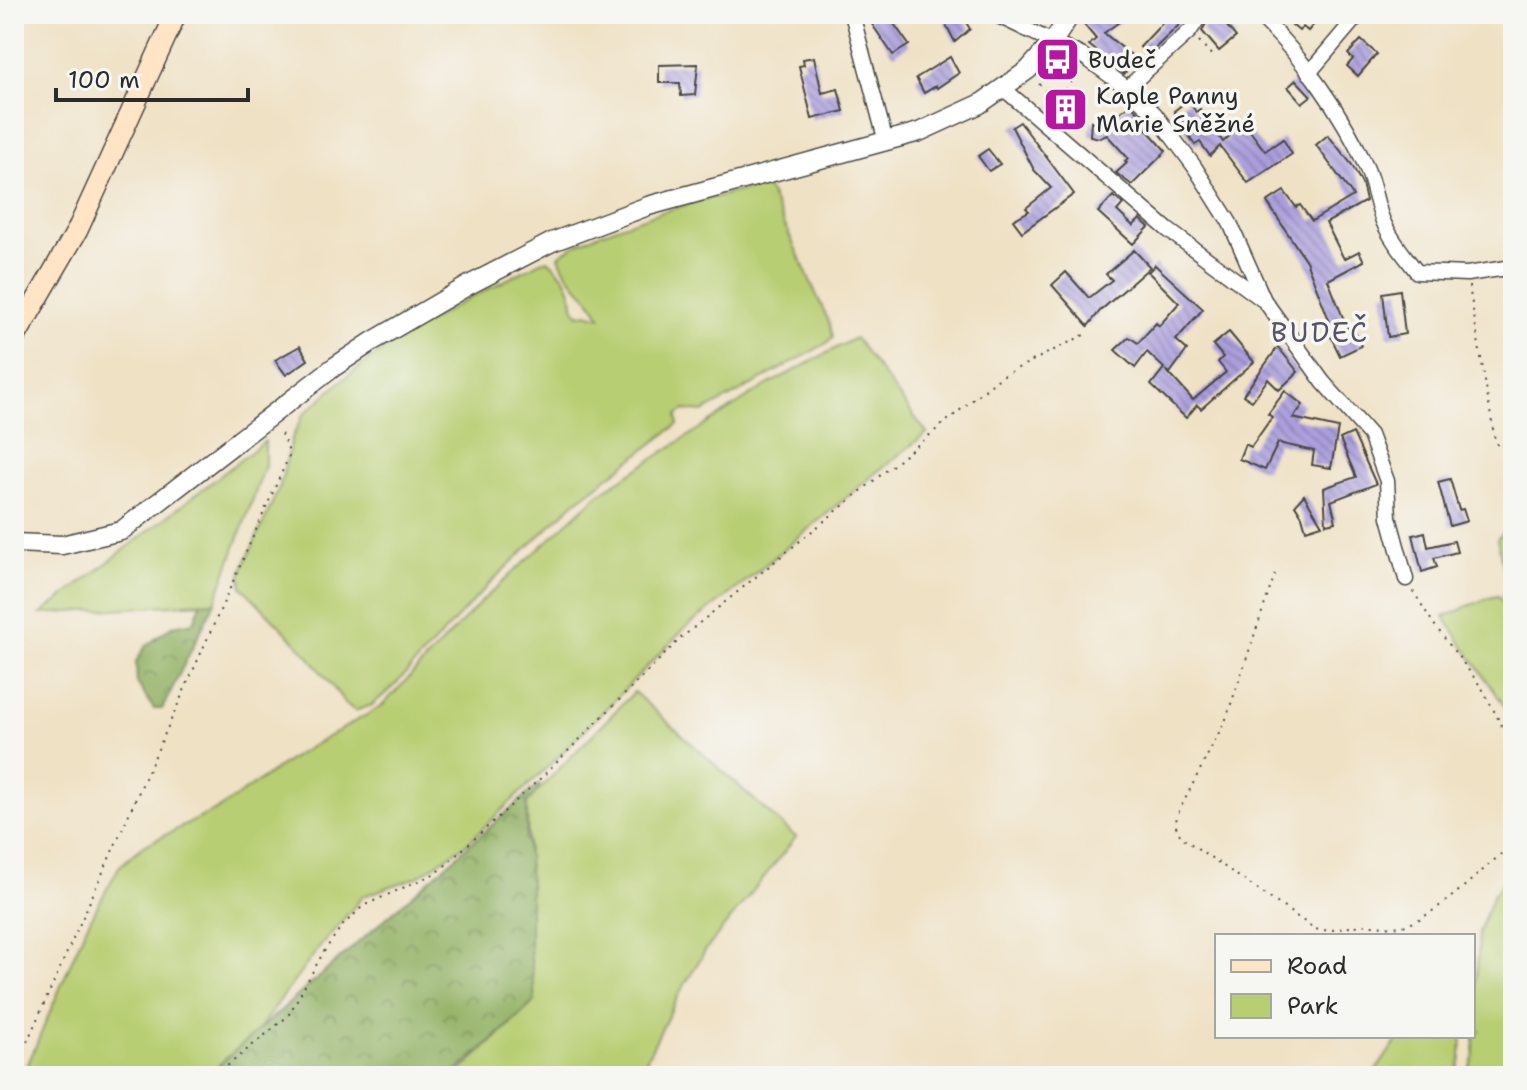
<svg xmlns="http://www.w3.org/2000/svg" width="1527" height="1090" font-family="'Shantell Sans',sans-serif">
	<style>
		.green { fill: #b8ce72; stroke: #727c4e; stroke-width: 2 }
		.forest { fill: url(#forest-crowns); stroke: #5e6e48; stroke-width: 2 }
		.building { fill: url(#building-back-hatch) }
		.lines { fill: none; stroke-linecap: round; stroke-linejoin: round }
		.minor-casing { stroke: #484642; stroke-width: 17 }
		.tertiary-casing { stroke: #484642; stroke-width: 21 }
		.secondary-casing { stroke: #484642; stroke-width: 23 }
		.path { stroke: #484642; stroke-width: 2; stroke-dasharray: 2 6; stroke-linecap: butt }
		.minor { stroke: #fff; stroke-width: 14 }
		.tertiary { stroke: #fff; stroke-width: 18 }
		.secondary { stroke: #ffe4c6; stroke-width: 20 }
		.labels { text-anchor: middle; stroke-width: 7; stroke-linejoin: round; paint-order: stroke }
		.poi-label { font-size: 24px; fill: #2b2b2b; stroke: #f6f6f2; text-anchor: start }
		.quarter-label { font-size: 28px; letter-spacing: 2px; fill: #585369; stroke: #f6f6f2 }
	</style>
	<defs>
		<pattern id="forest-crowns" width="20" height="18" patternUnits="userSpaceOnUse" patternTransform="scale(2)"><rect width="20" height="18" fill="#92b164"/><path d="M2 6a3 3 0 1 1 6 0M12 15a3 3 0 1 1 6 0" fill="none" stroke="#779053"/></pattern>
		<pattern id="building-back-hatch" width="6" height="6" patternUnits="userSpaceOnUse" patternTransform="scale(2)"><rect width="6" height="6" fill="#ab9edd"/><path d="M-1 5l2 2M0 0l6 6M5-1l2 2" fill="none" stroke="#8b81b3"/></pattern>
	</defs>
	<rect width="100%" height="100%" fill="#f6f6f2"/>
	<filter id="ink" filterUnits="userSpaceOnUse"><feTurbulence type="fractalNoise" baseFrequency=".0125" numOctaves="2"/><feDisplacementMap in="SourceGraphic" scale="16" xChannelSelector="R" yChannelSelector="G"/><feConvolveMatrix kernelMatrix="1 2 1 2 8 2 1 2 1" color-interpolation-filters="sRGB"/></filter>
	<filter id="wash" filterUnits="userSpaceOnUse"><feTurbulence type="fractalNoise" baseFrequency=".006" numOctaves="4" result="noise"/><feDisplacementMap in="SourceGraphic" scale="32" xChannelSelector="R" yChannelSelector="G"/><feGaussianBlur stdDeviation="1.8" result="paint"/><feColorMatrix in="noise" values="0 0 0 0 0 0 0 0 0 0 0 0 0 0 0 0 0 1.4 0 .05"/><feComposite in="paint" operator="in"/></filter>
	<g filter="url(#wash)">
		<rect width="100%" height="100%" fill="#efe1c4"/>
		<!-- green -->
		<g class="green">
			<path d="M 760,187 L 767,189 L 771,195 L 829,322 L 833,337 L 827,343 L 703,412 L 685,410 L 677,415 L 678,424 L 574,503 L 492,581 L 395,685 L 372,705 L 355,711 L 346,704 L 307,654 L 242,587 L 241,575 L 245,563 L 280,486 L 292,438 L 303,415 L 346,377 L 391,344 L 459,304 L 541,262 L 548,260 C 556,268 565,275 569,286 C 575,298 569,305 579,315 L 587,313 L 601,317 C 590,294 566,281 559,256 C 587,230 718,194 760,187 Z"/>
			<path d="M 855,338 L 927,433 L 878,471 L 739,587 L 684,629 L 554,761 L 466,844 L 417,877 L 363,896 L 318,949 L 250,1041 L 206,1076 L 23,1076 L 85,929 L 119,867 L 143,846 L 220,808 L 298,754 L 382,706 L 483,600 L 600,493 L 767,385 Z"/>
			<path d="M 265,441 L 265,466 L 215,602 L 41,614 Z"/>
			<path d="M 1503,533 L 1513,558 L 1513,607 L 1510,607 L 1502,595 L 1508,591 L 1497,539 Z"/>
			<path d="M 1498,596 L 1513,622 L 1513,724 L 1503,704 L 1444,617 L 1485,599 Z"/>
			<path d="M 634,692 L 796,837 L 705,951 L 678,996 L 638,1076 L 456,1076 L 535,1001 L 530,949 L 527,802 Z"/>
			<path d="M 1513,869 L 1513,1076 L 1466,1076 L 1474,1055 L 1474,1035 L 1480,1031 L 1474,1027 L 1479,932 L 1493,895 Z"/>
			<path d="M 1400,1036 L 1462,1036 L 1461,1058 L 1455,1076 L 1372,1076 Z"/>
		</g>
		<!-- forest -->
		<g class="forest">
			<path d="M 215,602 L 162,709 L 154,709 L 137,683 L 136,662 L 145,647 L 172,626 L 194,622 L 201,603 L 183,603 Z"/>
			<path d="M 539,784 L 539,789 L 527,803 L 526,833 L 530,884 L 530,949 L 535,1001 L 452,1076 L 206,1076 Z"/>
		</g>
		<g id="blocks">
			<!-- building -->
			<g class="building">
				<path d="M 865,14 L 887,14 L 909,45 L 893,55 Z"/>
				<path d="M 961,14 L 970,29 L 955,42 L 945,23 Z"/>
				<path d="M 1087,14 L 1130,14 L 1104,33 L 1136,59 L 1124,74 L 1089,45 L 1096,39 L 1081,21 L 1083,16 L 1085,18 Z"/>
				<path d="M 1211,14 L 1217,14 L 1236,37 L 1219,51 L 1202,31 Z"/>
				<path d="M 1279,14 L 1323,14 L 1308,31 L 1303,27 L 1299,31 Z"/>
				<path d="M 1170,15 L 1180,24 L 1148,55 L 1140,47 Z"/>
				<path d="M 1361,40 L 1377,54 L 1358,76 L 1347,66 L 1353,59 L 1348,54 Z"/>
				<path d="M 814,57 L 822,93 L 838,89 L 844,111 L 812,119 L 799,66 L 804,65 L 803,59 Z"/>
				<path d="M 950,57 L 959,73 L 937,88 L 936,86 L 924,93 L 916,78 Z"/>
				<path d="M 698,64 L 695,95 L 681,96 L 680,83 L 659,83 L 659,65 Z"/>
				<path d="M 1296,80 L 1311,96 L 1302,103 L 1288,87 Z"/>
				<path d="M 1062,96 L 1081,116 L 1073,123 L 1071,122 L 1068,125 L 1062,121 L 1051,106 Z"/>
				<path d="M 1188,100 L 1196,112 L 1200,109 L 1223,142 L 1244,123 L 1265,151 L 1283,139 L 1292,154 L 1248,183 L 1220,146 L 1210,156 L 1200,142 L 1195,145 L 1174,111 Z"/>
				<path d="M 1130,104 L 1147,120 L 1142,124 L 1166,151 L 1132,185 L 1116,173 L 1127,163 L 1125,161 L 1128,158 L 1107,135 L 1100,138 L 1090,136 L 1091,121 L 1098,125 L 1109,116 L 1112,119 Z"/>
				<path d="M 1020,122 L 1074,194 L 1022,232 L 1013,220 L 1029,211 L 1026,208 L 1051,188 L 1034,170 L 1012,127 Z"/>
				<path d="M 1328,135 L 1352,165 L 1362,184 L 1366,201 L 1326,223 L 1344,259 L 1359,251 L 1364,261 L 1328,280 L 1348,330 L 1353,327 L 1361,346 L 1340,356 L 1331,337 L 1335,335 L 1306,261 L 1267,202 L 1284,191 L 1296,207 L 1300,205 L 1312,221 L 1353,196 L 1316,145 Z"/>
				<path d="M 988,149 L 1000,164 L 989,171 L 978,156 Z"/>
				<path d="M 1113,196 L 1123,204 L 1117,211 L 1133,226 L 1140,219 L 1149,227 L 1133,244 L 1098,212 Z"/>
				<path d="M 1134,250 L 1150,267 L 1100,311 L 1088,326 L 1052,285 L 1066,272 L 1089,298 L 1112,280 L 1106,274 Z"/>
				<path d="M 1155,265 L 1203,309 L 1176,340 L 1187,350 L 1170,373 L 1166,370 L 1193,400 L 1226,372 L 1218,362 L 1223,357 L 1213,345 L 1229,332 L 1254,362 L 1201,409 L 1197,405 L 1186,418 L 1151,385 L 1164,368 L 1147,352 L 1135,368 L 1115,350 L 1129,337 L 1138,343 L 1156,323 L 1159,326 L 1179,303 L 1148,272 Z"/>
				<path d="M 1400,290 L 1405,334 L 1388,337 L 1383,293 Z"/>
				<path d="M 300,346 L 308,360 L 286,375 L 275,360 Z"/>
				<path d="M 1278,347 L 1298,372 L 1279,390 L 1268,379 L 1252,401 L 1243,395 Z"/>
				<path d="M 1285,391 L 1303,405 L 1293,418 L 1338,428 L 1331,468 L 1312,465 L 1314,451 L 1278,443 L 1265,470 L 1239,459 L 1245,444 L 1251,447 L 1272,417 L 1268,414 Z"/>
				<path d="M 1353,433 L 1376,484 L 1331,501 L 1336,522 L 1326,524 L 1324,488 L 1356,477 L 1340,439 Z"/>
				<path d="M 1450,479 L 1459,510 L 1463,509 L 1467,521 L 1450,526 L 1438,482 Z"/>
				<path d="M 1304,495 L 1322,525 L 1306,530 L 1302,516 L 1295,505 Z"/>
				<path d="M 1425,532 L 1428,547 L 1454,541 L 1457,552 L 1434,558 L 1437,567 L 1422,572 L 1413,535 Z"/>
			</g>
		</g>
	</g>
	<g filter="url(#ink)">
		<use href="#blocks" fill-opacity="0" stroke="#484642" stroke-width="2"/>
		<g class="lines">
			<defs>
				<g id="minor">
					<path d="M 852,14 L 886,142"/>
					<path d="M 994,14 L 1083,56 L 1127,88 L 1155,114 L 1194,166 L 1230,223 L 1264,300 L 1323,382 L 1370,435 L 1387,481 L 1389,517 L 1406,579"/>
					<path d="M 1258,14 C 1301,56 1343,113 1367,169 C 1374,186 1376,204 1383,221 C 1391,240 1405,256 1417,272 L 1467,274 L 1513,267"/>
					<path d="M 1309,73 L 1359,14"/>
					<path d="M 1127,88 L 1190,31 L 1201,14"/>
					<path d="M 1004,89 L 1168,230 L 1263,300"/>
				</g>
				<path id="tertiary" d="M 14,543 L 62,545 L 121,531 L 334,367 L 373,341 L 469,285 L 552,242 L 648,206 L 919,132 L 980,104 L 1028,70 L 1052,43 L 1071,14"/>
				<path id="secondary" d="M 14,339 L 77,231 L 176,14"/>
			</defs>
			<!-- minor casing -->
			<use href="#minor" class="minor-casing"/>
			<!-- tertiary casing -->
			<use href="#tertiary" class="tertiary-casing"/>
			<!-- secondary casing -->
			<use href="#secondary" class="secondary-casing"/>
			<!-- path -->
			<g class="path">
				<path d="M 1199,41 L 1214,58"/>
				<path d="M 1039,84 L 1054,99"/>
				<path d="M 1049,107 L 1080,72"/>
				<path d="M 1469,286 L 1495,441 L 1499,447 L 1513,446"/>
				<path d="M 1275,574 L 1226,719 L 1179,811 L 1175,824 L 1181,837 L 1315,929 C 1332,933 1347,926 1364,925 C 1377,924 1390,928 1402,926 C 1431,921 1488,864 1513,844"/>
				<path d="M 1413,591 L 1433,623 L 1482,688 L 1513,747"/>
				<path d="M 14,1071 L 290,454 L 279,429"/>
				<path d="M 215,1076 L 288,1016 L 323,953 L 341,927 L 363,906 L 438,872 L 543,776 L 681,638 L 1002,376 L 1088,333"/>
			</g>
			<!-- minor -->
			<use href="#minor" class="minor"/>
			<!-- tertiary -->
			<use href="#tertiary" class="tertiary"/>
			<!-- secondary -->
			<use href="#secondary" class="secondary"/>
		</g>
	</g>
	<!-- icons -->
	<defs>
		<symbol id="bus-square" viewBox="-11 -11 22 22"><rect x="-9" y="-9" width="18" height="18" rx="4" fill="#b5179e" stroke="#f6f6f2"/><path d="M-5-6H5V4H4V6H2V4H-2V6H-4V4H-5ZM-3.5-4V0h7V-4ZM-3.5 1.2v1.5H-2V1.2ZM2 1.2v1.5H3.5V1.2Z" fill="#fff"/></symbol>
		<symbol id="building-square" viewBox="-11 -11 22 22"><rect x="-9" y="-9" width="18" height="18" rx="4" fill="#b5179e" stroke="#f6f6f2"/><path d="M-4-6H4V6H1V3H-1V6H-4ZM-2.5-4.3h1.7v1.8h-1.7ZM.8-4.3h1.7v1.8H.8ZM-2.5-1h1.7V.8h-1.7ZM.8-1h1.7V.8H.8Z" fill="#fff"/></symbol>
	</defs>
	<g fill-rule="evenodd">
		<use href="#bus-square" x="1032" y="34" width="51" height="51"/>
		<use href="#building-square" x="1040" y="84" width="51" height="51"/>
	</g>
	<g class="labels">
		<!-- poi labels -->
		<g class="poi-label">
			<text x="1088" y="68">Budeč</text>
			<text x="1096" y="104">Kaple Panny<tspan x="1096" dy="28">Marie Sněžné</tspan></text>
		</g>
		<!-- quarter labels -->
		<g class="quarter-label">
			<text x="1320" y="342">BUDEČ</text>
		</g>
	</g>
	<!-- margin -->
	<rect width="1527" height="1090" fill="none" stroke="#f6f6f2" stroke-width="48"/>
	<!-- legend -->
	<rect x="1215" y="934" width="260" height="104" fill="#f6f6f2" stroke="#a5a5a2" stroke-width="2"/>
	<rect x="1231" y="960" width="40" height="12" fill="#ffe4c6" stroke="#a5a5a2" stroke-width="2"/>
	<text x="1287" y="974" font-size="24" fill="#2b2b2b">Road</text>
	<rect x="1231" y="994" width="40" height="24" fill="#b8ce72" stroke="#a5a5a2" stroke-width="2"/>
	<text x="1287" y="1014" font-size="24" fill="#2b2b2b">Park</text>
	<!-- scale -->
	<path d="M56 88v12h192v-12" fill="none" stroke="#2b2b2b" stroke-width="4"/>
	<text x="68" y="88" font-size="24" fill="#2b2b2b" stroke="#f6f6f2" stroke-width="6" paint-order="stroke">100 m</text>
</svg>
